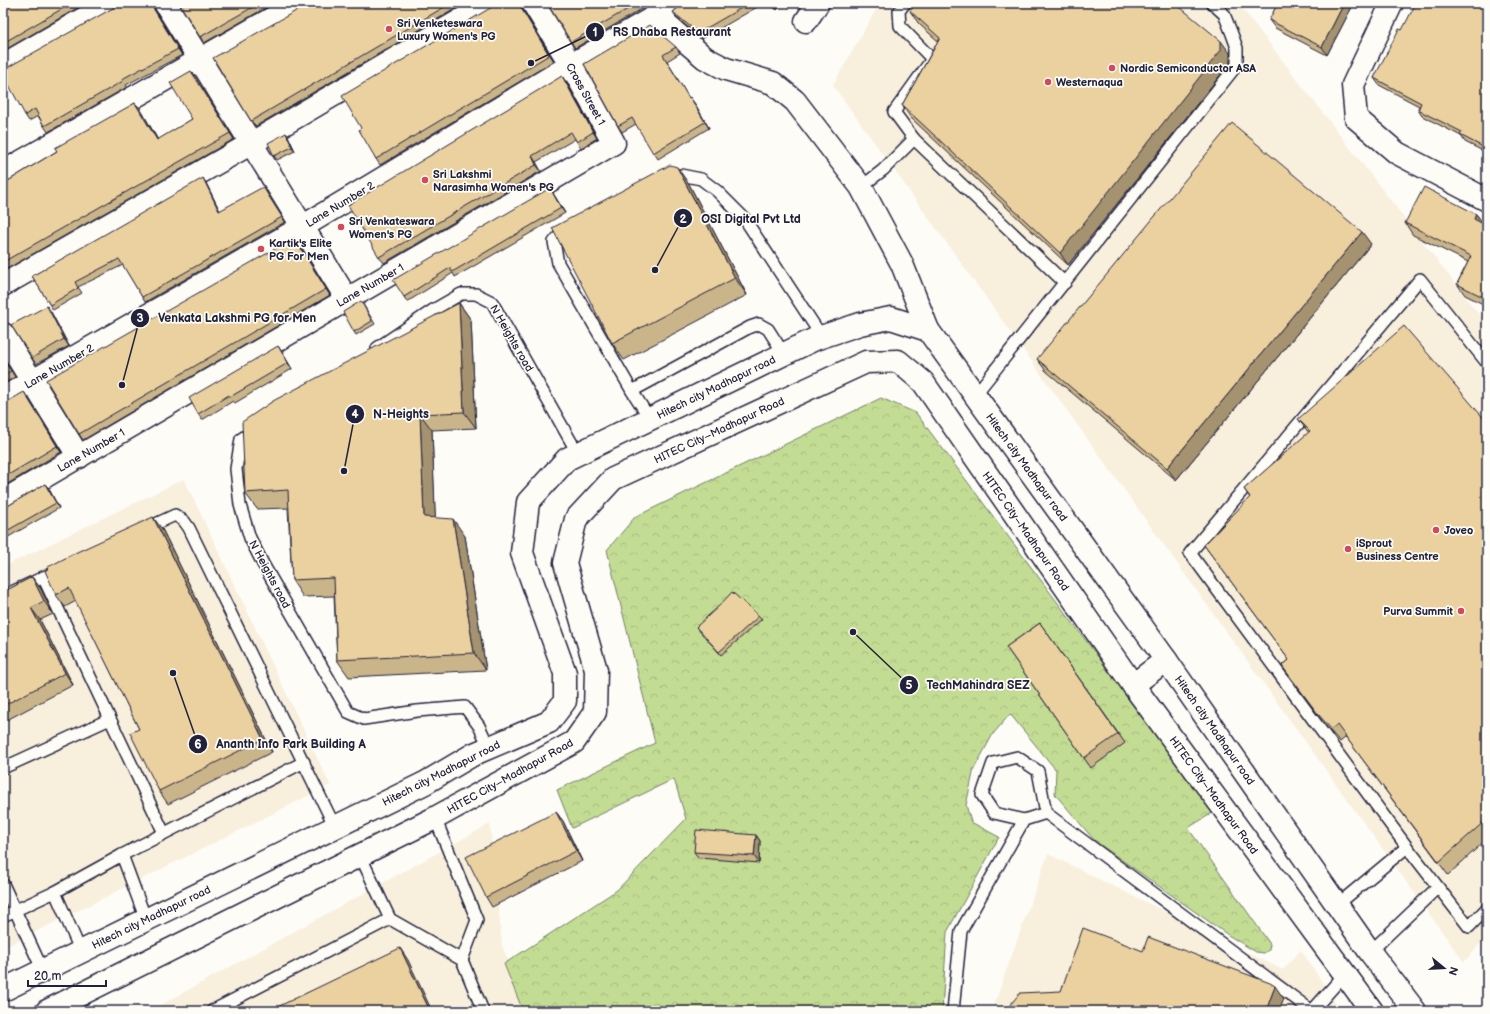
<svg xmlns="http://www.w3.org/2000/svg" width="1490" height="1014" font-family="'Balsamiq Sans',sans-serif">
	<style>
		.built { fill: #f8efdd }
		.park { fill: url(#park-crowns); stroke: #727f67 }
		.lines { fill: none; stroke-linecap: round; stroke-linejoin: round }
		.lane-casing { stroke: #22223b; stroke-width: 14 }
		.street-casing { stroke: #22223b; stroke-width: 25 }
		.secondary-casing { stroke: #22223b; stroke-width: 25 }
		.lane { stroke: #fdfcf7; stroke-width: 11 }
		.street { stroke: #fdfcf7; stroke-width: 22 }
		.secondary { stroke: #fdfcf7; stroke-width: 22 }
		.wall { fill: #cab48a; stroke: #22223b }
		.shaded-wall { fill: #a49270; stroke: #22223b }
		.building { fill: #ebd1a0; stroke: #22223b }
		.poi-dot { fill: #d1495b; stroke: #fdfcf7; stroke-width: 1.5 }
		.labels { text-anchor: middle; stroke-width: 3.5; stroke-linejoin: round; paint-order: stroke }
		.poi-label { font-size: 11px; font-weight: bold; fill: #22223b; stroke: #fdfcf7; text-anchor: start }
		.street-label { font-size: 11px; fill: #22223b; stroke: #fdfcf7 }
		.leader { fill: none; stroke: #22223b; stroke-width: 1.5 }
		.callout-dot { fill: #22223b; stroke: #fdfcf7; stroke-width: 1.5 }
		.mark-label { font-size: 12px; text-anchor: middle; font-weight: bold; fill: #fff }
		.callout-label { font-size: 12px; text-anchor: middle; font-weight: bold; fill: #22223b; stroke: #fdfcf7; stroke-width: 3.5; stroke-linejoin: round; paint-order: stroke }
	</style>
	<defs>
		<pattern id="park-crowns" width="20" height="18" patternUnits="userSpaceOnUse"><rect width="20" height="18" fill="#c3dc93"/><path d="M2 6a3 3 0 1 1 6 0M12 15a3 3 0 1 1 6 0" fill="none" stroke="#a7bc80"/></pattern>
	</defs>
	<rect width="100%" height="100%" fill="#fdfcf7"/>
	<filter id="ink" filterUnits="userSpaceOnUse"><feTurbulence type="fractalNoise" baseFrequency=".025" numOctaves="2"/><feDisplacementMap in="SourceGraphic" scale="8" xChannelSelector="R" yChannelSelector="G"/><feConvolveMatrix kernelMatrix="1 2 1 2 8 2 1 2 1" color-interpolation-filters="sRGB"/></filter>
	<g filter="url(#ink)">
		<!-- built -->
		<g class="built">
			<path d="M 880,3 L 1238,3 L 1487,325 L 1487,936 L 1464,962 L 833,85 Z"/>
			<path d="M 184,479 L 330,785 L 3,948 L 3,567 Z"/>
			<path d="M 490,824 L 502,945 L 527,1011 L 150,1011 Z"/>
			<path d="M 1048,854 L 1283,970 L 1301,950 L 1341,1011 L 992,1011 Z"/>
		</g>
		<!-- park -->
		<path class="park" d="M 881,398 L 916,413 L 1214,812 L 1188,828 L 1270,944 L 1269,950 L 1264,953 L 1256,952 L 1228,935 L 1095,841 L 1055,794 L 1056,770 L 1010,714 L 993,734 L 974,769 L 966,805 L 971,822 L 999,837 L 947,932 L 942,1011 L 523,1011 L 504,964 L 617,890 L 686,819 L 674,779 L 572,828 L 557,790 L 655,743 L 607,550 L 635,517 Z"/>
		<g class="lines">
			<defs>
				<g id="lane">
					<path d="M 914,139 L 1065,283"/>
					<path d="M 671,180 L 681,175 L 701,179 L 717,191 L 744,218 L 822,337"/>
					<path d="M 861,187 L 883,170 L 914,139 L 894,112 L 932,59 L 900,26 L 899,11 L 905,3"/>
					<path d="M 567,229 L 562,232 L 554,242 L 558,263 L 632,391 L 650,419"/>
					<path d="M 377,348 L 433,310 L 461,294 L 476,294 L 492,302 L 578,454"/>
					<path d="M 1487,363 L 1420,279 L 1190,553 L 1407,847 L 1469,927 L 1487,908"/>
					<path d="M 632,391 L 750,327 L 759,324 L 768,329 L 784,354"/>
					<path d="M 975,395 L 1237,65 L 1237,48 L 1232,34 L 1224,14 L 1212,3"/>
					<path d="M 255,430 L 241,439 L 236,469 L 240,505 L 250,538 L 263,564 L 348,712 L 364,719 L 417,711 L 465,707 L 479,726 L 489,747"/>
					<path d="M 145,529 L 175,515 L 184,521 L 189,528 L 335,827"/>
					<path d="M 43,577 L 164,833"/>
					<path d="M 3,596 L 61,569"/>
					<path d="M 3,768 L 110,719"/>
					<path d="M 435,818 L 477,920 L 462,960"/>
					<path d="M 1024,820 L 994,813 L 982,795 L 993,763 L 1017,757 L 1038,771 L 1046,813"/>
					<path d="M 122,855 L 146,920"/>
					<path d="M 360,855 L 390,919 L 462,960 L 483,1011"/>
					<path d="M 3,884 L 43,971"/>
					<path d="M 55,892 L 81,952"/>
					<path d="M 1337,905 L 1407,847"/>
					<path d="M 3,916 L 55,892 L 122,855 L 304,762"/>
					<path d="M 1370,952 L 1438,887"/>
					<path d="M 212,1011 L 390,919"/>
					<path d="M 953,1011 L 961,931 L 1024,820 L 1046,813 L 1312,1011"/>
					<path d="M 1312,1011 L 1344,975"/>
				</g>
				<g id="street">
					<path d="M 165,3 L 347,299"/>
					<path d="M 1392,3 L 1353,85 L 1356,118 L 1397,153 L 1487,200"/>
					<path d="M 656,16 L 677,3"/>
					<path d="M 806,21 L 818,3"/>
					<path d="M 3,65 L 111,3"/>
					<path d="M 3,172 L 299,3"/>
					<path d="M 3,285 L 252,143 L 490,3"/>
					<path d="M 3,334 L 79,457"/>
					<path d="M 3,398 L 302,227 L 571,65 L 656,16 L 705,58 L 726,69 L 773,83 L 795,101 L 861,187 L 902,264 L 928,330"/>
					<path d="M 3,501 L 614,143 L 571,65 L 533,3"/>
				</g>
				<g id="secondary">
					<path d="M 1133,685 L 1166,660"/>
					<path d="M 3,990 L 425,783 L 474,754 L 549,722 L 565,701 L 565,673 L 522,553 L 528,502 L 567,459 L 815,339 L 860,324 L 891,318 L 928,330 L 1166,660 L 1370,952 L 1415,1011"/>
					<path d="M 47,1011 L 435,818 L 574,742 L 595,712 L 596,670 L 565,563 L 576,519 L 613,479 L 866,362 L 898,361 L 923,382 L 1133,685 L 1372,1011"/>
				</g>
			</defs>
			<!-- lane casing -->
			<use href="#lane" class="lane-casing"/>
			<!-- street casing -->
			<use href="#street" class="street-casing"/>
			<!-- secondary casing -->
			<use href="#secondary" class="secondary-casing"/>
			<!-- lane -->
			<use href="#lane" class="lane"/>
			<!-- street -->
			<use href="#street" class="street"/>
			<!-- secondary -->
			<use href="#secondary" class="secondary"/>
		</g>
		<!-- wall -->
		<g class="wall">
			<path d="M 3,3 L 86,3 L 3,51 Z"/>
			<path d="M 179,3 L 274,3 L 204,43 Z"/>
			<path d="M 306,3 L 465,3 L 256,126 L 251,121 L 301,8 Z"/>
			<path d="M 496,3 L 521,3 L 522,9 L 554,61 L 380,165 L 376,159 L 361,128 L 492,7 Z"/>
			<path d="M 547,3 L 652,3 L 575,48 Z"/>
			<path d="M 684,3 L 764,3 L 702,39 L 677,18 L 673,12 Z"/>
			<path d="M 768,3 L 782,3 L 777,10 Z"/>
			<path d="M 1278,3 L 1354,3 L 1327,55 L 1275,28 L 1269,20 Z"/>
			<path d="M 1487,3 L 1487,153 L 1465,142 L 1461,136 L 1422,116 L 1418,110 L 1419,106 L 1379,85 L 1374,78 L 1402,30 Z"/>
			<path d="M 153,4 L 154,9 L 182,55 L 126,85 L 127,87 L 48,132 L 44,126 L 38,116 L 29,121 L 25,115 Z"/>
			<path d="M 910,11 L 1230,53 L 1230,63 L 1068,265 L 911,118 L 902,105 L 938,41 L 919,24 Z"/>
			<path d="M 676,47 L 680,53 L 667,61 L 689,98 L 695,104 L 709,128 L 658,159 L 636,124 L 622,132 L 618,126 L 584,64 Z"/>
			<path d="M 191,71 L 234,139 L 3,271 L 3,184 L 135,103 L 140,108 L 158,140 L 192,119 Z"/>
			<path d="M 562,76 L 566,82 L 597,138 L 581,148 L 575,139 L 536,162 L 541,171 L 384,263 L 379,257 Z"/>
			<path d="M 286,133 L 288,136 L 295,151 L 277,160 L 274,156 Z"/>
			<path d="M 206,183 L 220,211 L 267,192 L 285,222 L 145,302 L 123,265 L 78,287 L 82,293 L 53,310 L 32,276 Z"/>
			<path d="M 689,184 L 747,295 L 624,360 L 612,343 Z"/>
			<path d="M 553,193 L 565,213 L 455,277 L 453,273 L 407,302 L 404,297 Z"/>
			<path d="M 1476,214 L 1484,224 L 1487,226 L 1487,306 L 1465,295 L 1457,284 L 1468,262 L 1413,235 L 1405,223 Z"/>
			<path d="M 294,238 L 330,295 L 83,440 L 79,434 Z"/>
			<path d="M 1371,244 L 1176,480 L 1046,371 L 1037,359 Z"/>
			<path d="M 459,303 L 471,320 L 476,428 L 432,430 L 435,518 L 465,536 L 486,670 L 349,677 L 337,660 L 334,596 L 303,597 L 292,580 L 288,508 L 257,509 L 245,493 Z"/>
			<path d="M 363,304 L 375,324 L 356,335 L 354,332 Z"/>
			<path d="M 51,312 L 69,346 L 36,364 L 32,358 Z"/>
			<path d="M 282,352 L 292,369 L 235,403 L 233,401 L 202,420 L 198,414 Z"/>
			<path d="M 3,358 L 15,377 L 3,384 Z"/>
			<path d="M 28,398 L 61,452 L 4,486 L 3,485 L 3,404 Z"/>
			<path d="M 1298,419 L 1487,422 L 1487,839 L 1448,875 L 1346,737 L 1340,742 L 1326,726 L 1282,666 L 1289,660 L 1204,545 L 1250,498 L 1244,489 L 1309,433 Z"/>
			<path d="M 45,484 L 49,489 L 59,508 L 3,540 L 3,508 L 6,507 Z"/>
			<path d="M 162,529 L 272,752 L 168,804 L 159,791 L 139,729 L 76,601 L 65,607 L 56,595 Z"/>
			<path d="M 32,577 L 41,589 L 53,614 L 40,620 L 73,685 L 3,722 L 3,592 Z"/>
			<path d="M 759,616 L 762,619 L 721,655 L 696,627 Z"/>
			<path d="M 1040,623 L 1125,743 L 1091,768 L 1006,647 Z"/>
			<path d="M 556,812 L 563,821 L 582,861 L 492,907 L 486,897 Z"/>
			<path d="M 756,835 L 760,841 L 759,863 L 699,858 L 694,852 Z"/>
		</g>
		<!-- shaded-wall -->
		<g class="shaded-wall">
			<path d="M 150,3 L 153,3 L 154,9 L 182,55 Z"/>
			<path d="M 518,3 L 521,3 L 522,9 L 554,61 Z"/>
			<path d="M 774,3 L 782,3 L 777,10 L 773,4 Z"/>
			<path d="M 1344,3 L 1354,3 L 1327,55 L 1322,47 Z"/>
			<path d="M 1221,41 L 1230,53 L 1230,63 L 1068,265 L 1060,253 Z"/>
			<path d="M 191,71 L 196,76 L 234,139 L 230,133 Z"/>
			<path d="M 562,76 L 566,82 L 597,138 L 593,132 Z"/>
			<path d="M 690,97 L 695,104 L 709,128 L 705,122 Z"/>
			<path d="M 135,103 L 140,108 L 161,146 L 157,140 Z"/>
			<path d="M 286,133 L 288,136 L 295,151 L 292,147 Z"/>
			<path d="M 532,156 L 536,162 L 541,171 L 536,165 Z"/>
			<path d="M 677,167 L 689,184 L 747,295 L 735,278 Z"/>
			<path d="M 203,178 L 206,183 L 222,216 L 219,211 Z"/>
			<path d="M 550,188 L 565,213 L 561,208 Z"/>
			<path d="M 1476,214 L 1484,225 L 1474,219 Z"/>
			<path d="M 1362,232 L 1371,244 L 1176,480 L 1167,468 Z"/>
			<path d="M 294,238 L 298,244 L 330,295 L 326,289 Z"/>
			<path d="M 459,303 L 471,320 L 476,428 L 464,412 Z"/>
			<path d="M 47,306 L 51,312 L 69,346 L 64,339 Z"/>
			<path d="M 278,346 L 282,352 L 292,369 L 288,363 Z"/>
			<path d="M 24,392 L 28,398 L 61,452 L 57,446 Z"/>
			<path d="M 420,414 L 432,430 L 436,534 L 424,517 Z"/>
			<path d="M 45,484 L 49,489 L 59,508 L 56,503 Z"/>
			<path d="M 153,517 L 162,529 L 272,752 L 263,739 Z"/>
			<path d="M 453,519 L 465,536 L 486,670 L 474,653 Z"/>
			<path d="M 32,577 L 41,589 L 53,614 L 44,601 Z"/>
			<path d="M 31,608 L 40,620 L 73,685 L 65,673 Z"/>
			<path d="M 556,812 L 563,821 L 582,861 L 576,851 Z"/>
			<path d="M 756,835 L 760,841 L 759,863 L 754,856 Z"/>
			<path d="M 400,948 L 408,960 L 432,1011 L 430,1011 Z"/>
			<path d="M 1275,986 L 1284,999 L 1279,1011 L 1266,1011 Z"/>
		</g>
		<!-- building -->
		<g class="building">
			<path d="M 3,3 L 72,3 L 3,43 Z"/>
			<path d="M 118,3 L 150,3 L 178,49 L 122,79 L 123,81 L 44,126 L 35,109 L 25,115 L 3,74 L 3,70 L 113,8 Z"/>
			<path d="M 179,3 L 260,3 L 200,37 Z"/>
			<path d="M 306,3 L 451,3 L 251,121 L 213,58 L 301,8 Z"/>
			<path d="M 496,3 L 518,3 L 549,55 L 376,159 L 359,130 L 361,128 L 342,96 L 492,7 Z"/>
			<path d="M 547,3 L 638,3 L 571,42 Z"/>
			<path d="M 684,3 L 750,3 L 698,33 L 673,12 Z"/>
			<path d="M 917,3 L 1175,3 L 1221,41 L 1221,50 L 1060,253 L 902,105 L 940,38 L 910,11 Z"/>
			<path d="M 1278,3 L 1344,3 L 1322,47 L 1269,20 Z"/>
			<path d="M 1416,3 L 1487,3 L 1487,149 L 1460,135 L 1462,132 L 1418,110 L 1421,103 L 1374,78 L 1399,29 L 1402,30 Z"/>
			<path d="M 650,25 L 676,47 L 663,55 L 689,98 L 690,97 L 705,122 L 653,153 L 632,118 L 618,126 L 584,64 Z"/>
			<path d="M 191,71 L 230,133 L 3,262 L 3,184 L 57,151 L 55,148 L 135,103 L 157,140 L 192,119 L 170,83 Z"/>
			<path d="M 562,76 L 593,132 L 577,142 L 571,132 L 532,156 L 536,165 L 379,257 L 348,205 Z"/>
			<path d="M 1232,123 L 1362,232 L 1167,468 L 1037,359 Z"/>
			<path d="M 286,133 L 292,147 L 274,156 L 268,143 Z"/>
			<path d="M 670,165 L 677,167 L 735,278 L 612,343 L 552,228 Z"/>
			<path d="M 203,178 L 219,211 L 263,187 L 282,217 L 142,297 L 119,259 L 75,282 L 78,288 L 50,305 L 32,276 Z"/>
			<path d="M 1424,187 L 1476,214 L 1474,219 L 1487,226 L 1487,299 L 1457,284 L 1471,256 L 1405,223 Z"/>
			<path d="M 550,188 L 561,208 L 452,272 L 450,268 L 404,297 L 393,280 Z"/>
			<path d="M 294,238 L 326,289 L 79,434 L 46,380 Z"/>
			<path d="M 361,301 L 372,321 L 354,332 L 343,312 Z"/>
			<path d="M 459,303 L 464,412 L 420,414 L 424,517 L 453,519 L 474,653 L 337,660 L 334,578 L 292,580 L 288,490 L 245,493 L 242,422 L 273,401 Z"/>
			<path d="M 47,306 L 64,339 L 32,358 L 11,325 Z"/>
			<path d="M 1404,326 L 1487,422 L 1487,819 L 1439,862 L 1337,725 L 1331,729 L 1318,714 L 1282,666 L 1289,660 L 1204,545 L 1250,497 L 1244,489 L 1310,431 L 1298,419 Z"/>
			<path d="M 278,346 L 288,363 L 230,397 L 229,395 L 198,414 L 189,398 Z"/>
			<path d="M 3,359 L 11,371 L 3,375 Z"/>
			<path d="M 24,392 L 57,446 L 3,478 L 3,404 Z"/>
			<path d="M 45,484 L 56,503 L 3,533 L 3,508 L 6,507 Z"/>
			<path d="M 153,517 L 263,739 L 159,791 L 130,733 L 139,729 L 69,588 L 56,595 L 45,571 L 49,568 L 48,567 L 77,552 Z"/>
			<path d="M 32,577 L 44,601 L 31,608 L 65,673 L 3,706 L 3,592 Z"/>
			<path d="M 732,592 L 759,616 L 719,652 L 696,627 L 719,606 Z"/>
			<path d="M 1040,623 L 1118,734 L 1084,758 L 1006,647 Z"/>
			<path d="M 556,812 L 576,851 L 486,897 L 466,857 Z"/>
			<path d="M 696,830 L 756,835 L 754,856 L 694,852 Z"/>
			<path d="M 1083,928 L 1143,951 L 1148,937 L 1270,983 L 1275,986 L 1266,1011 L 1005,1011 L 1020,993 L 1061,991 Z"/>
			<path d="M 400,948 L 430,1011 L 269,1011 Z"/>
		</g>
	</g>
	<!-- markers -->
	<g class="poi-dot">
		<circle cx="389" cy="29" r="4"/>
		<circle cx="1112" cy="68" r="4"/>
		<circle cx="1048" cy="82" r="4"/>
		<circle cx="425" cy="180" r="4"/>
		<circle cx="341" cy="227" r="4"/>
		<circle cx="261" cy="249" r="4"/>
		<circle cx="1436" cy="530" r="4"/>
		<circle cx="1348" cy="549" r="4"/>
		<circle cx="1461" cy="611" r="4"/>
	</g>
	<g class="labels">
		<!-- poi labels -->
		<g class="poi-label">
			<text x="397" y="27">Sri Venketeswara<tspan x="397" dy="13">Luxury Women's PG</tspan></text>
			<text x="1120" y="72">Nordic Semiconductor ASA</text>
			<text x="1056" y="86">Westernaqua</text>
			<text x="433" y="178">Sri Lakshmi<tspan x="433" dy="13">Narasimha Women's PG</tspan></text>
			<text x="349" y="225">Sri Venkateswara<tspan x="349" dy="13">Women's PG</tspan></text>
			<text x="269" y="247">Kartik's Elite<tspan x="269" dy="13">PG For Men</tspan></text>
			<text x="1444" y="534">Joveo</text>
			<text x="1356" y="547">iSprout<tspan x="1356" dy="13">Business Centre</tspan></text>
			<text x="1453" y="615" text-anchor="end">Purva Summit</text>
		</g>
		<!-- street labels -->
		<g class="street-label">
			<text transform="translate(586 94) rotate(61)" y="4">Cross Street 1</text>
			<text transform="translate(340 204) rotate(-31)" y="4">Lane Number 2</text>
			<text transform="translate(370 285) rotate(-30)" y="4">Lane Number 1</text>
			<text transform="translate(512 338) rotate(60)" y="4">N Heights road</text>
			<text transform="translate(59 366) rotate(-30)" y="4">Lane Number 2</text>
			<text transform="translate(716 387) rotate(-26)" y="4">Hitech city Madhapur road</text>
			<text transform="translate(719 430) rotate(-25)" y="4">HITEC City–Madhapur Road</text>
			<text transform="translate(91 450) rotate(-30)" y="4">Lane Number 1</text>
			<text transform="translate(1027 467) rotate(54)" y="4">Hitech city Madhapur road</text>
			<text transform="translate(1026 531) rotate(55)" y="4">HITEC City–Madhapur Road</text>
			<text transform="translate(270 574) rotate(62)" y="4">N Heights road</text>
			<text transform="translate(1215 730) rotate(55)" y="4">Hitech city Madhapur road</text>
			<text transform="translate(441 773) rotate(-27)" y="4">Hitech city Madhapur road</text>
			<text transform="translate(510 776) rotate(-29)" y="4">HITEC City–Madhapur Road</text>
			<text transform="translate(1214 795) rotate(54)" y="4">HITEC City–Madhapur Road</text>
			<text transform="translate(151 917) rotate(-26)" y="4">Hitech city Madhapur road</text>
		</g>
	</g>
	<!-- callouts -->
	<path class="leader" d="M531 63L595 32M655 270L683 218M122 385L140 318M344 471L355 414M853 632L909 685M173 673L198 744"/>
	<g class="callout-dot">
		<circle cx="531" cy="63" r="4"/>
		<circle cx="655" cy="270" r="4"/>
		<circle cx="122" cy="385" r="4"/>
		<circle cx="344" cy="471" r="4"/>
		<circle cx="853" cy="632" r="4"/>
		<circle cx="173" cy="673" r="4"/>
		<circle cx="595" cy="32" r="10"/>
		<circle cx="683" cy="218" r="10"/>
		<circle cx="140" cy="318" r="10"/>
		<circle cx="355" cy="414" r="10"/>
		<circle cx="909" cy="685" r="10"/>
		<circle cx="198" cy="744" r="10"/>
	</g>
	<g class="mark-label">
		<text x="595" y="36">1</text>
		<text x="683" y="223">2</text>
		<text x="140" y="322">3</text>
		<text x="355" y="418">4</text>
		<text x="909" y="689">5</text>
		<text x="198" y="748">6</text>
	</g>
	<g class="callout-label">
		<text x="672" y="36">RS Dhaba Restaurant</text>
		<text x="751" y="223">OSI Digital Pvt Ltd</text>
		<text x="237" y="322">Venkata Lakshmi PG for Men</text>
		<text x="401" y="418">N-Heights</text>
		<text x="978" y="689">TechMahindra SEZ</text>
		<text x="291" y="748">Ananth Info Park Building A</text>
	</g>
	<!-- margin -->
	<rect width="1490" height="1014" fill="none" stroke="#fdfcf7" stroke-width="16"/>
	<rect x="8" y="8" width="1474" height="998" fill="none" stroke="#22223b" stroke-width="1.5" filter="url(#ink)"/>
	<!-- north arrow -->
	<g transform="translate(1444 968) rotate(108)" stroke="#fdfcf7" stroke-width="3" paint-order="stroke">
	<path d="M0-3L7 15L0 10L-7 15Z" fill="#22223b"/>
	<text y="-6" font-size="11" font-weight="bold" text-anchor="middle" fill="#22223b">N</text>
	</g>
	<!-- scale -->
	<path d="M28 980v6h78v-6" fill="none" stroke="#22223b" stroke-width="2"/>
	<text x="34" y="980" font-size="12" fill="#22223b" stroke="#fdfcf7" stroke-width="3" paint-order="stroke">20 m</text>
</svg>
